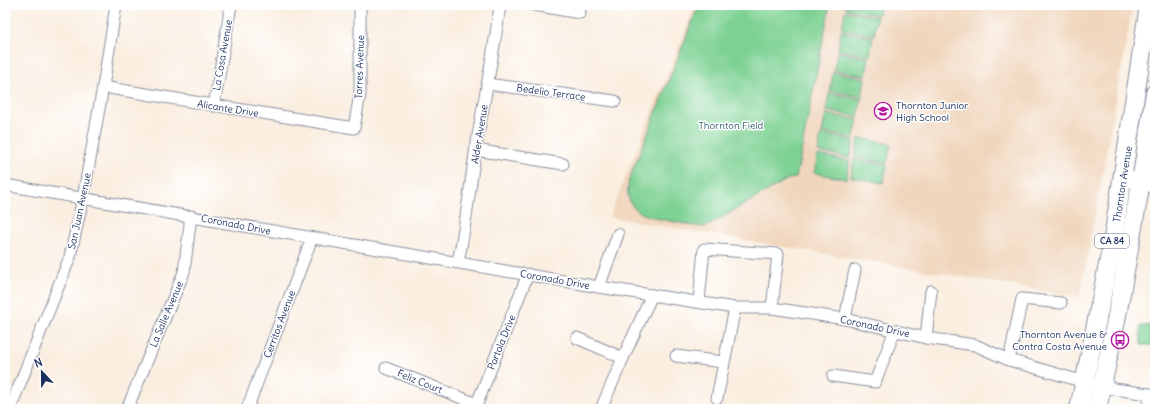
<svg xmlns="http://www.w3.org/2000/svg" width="1160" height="414" font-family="Delius,sans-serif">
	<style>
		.built { fill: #f0d6bc }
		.green { fill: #7dd193; stroke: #4c8078 }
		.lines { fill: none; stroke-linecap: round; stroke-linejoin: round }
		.street-casing { stroke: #8a8e9f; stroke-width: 13 }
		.secondary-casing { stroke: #8a8e9f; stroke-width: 18 }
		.primary-casing { stroke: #8a8e9f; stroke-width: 20 }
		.street { stroke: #fff; stroke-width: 11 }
		.secondary { stroke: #fff; stroke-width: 16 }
		.primary { stroke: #fff; stroke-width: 18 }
		.labels { text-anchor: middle; stroke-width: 3; stroke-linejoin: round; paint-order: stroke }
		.shield { fill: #fff; stroke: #5f6d8e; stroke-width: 1 }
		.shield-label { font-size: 9px; font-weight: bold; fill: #1b2f5e }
		.street-label { font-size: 10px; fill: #1b2f5e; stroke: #fff }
		.poi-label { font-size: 10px; fill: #1b2f5e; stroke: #fff; text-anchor: start }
		.park-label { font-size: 10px; fill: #38606e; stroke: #fff }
	</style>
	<rect width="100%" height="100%" fill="#fff"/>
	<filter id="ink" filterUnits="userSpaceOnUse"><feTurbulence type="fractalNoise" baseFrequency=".025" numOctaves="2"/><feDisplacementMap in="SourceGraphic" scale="8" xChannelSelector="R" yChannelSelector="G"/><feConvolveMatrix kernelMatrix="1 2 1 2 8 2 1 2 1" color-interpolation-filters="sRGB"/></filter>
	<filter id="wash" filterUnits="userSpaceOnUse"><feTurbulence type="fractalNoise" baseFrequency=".012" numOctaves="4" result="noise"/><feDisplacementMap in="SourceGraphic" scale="16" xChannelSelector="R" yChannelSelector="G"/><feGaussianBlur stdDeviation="0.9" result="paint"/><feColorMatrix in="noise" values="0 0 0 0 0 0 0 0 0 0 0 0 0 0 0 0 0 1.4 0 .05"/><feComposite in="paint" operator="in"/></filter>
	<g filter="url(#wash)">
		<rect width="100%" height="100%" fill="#faeee0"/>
		<!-- built -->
		<path class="built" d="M 696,5 L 1133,5 L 1080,297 L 609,217 Z"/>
		<!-- green -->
		<g class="green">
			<path d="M 699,5 L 830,5 L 796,178 L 788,179 L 711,224 L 704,227 C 693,226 681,223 670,221 C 645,216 622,212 629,180 Z"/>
			<path d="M 846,5 L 880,5 L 878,15 L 846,9 Z"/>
			<path d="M 845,11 L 877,17 L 874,35 L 842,29 Z"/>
			<path d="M 841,31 L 873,37 L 870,56 L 838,50 Z"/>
			<path d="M 837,52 L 869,58 L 866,76 L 834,70 Z"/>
			<path d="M 833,72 L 865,78 L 862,97 L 830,91 Z"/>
			<path d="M 829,93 L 861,99 L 858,117 L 826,111 Z"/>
			<path d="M 826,114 L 858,120 L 854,138 L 822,132 Z"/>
			<path d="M 821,134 L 854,140 L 850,158 L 818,152 Z"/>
			<path d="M 859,138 L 891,144 L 887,163 L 855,157 Z"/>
			<path d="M 818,155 L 850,161 L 846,179 L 814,173 Z"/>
			<path d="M 854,159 L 887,165 L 883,183 L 851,177 Z"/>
			<path d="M 1155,325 L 1155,345 L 1141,345 L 1140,326 Z"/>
		</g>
	</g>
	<g filter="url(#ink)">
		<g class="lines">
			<defs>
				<g id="street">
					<path d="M 534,5 L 580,13"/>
					<path d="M 487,84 L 615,101"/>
					<path d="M 103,87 L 354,128 L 360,94 L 360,5"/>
					<path d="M 214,106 L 231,5"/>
					<path d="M 476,150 L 563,164"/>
					<path d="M 5,185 L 599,287 L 735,308 L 772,308 L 845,319 L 926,338 L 975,345 L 1009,360 L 1101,387 L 1155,395"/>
					<path d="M 458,262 C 466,224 470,186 476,147 C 484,100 494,53 500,5"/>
					<path d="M 599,287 L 618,234"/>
					<path d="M 699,302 L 704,249 L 778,254 L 772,308"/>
					<path d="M 845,319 L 855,270"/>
					<path d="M 577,338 L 623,358"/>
					<path d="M 926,338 L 931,291"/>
					<path d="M 676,356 L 723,362"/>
					<path d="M 1009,360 L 1022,299 L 1061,303"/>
					<path d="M 386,368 L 477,404"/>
					<path d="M 833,376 L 875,382 L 895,330"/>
					<path d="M 717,398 L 735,308"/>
					<path d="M 10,409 L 70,257 L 83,198 L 103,87 L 116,5"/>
					<path d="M 127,409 L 184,272 L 191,216"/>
					<path d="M 247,409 L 312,238"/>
					<path d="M 475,409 L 528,274"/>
					<path d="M 601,409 L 623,358 L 652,295"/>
					<path d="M 1148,409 L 1150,394"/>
				</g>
				<path id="secondary" d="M 1129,179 L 1155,185"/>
				<g id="primary">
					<path d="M 1079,409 L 1112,245 L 1149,5"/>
					<path d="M 1097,409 L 1116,321 L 1141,182 L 1155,93"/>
				</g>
			</defs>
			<!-- street casing -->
			<use href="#street" class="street-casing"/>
			<!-- secondary casing -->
			<use href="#secondary" class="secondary-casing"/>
			<!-- primary casing -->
			<use href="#primary" class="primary-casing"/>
			<!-- street -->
			<use href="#street" class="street"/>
			<!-- secondary -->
			<use href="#secondary" class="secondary"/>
			<!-- primary -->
			<use href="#primary" class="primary"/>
		</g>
	</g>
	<!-- icons -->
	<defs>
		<symbol id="school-ring" viewBox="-11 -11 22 22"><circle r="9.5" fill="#fff" stroke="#b5179e" stroke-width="1.5"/><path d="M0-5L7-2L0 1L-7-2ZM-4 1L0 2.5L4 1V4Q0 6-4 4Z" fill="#b5179e"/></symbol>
		<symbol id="bus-ring" viewBox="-11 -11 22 22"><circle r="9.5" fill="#fff" stroke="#b5179e" stroke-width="1.5"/><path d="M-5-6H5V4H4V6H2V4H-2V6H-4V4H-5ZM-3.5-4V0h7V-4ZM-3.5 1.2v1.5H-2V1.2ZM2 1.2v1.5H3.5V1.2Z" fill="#b5179e"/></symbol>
	</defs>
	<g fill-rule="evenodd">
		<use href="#school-ring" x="873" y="101" width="20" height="20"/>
		<use href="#bus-ring" x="1110" y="330" width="20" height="20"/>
	</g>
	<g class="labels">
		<!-- shield labels -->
		<rect class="shield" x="1095" y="234" width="34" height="14" rx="3"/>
		<g class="shield-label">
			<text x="1112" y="244">CA 84</text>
		</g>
		<!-- street labels -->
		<g class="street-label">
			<text transform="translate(222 55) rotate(-80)" y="4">La Cosa Avenue</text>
			<text transform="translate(359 67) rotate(-88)" y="4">Torres Avenue</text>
			<text transform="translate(551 92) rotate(8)" y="4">Bedelio Terrace</text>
			<text transform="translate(228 108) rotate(9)" y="4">Alicante Drive</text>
			<text transform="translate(479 134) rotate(-81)" y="4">Alder Avenue</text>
			<text transform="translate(1122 184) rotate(-81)" y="4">Thornton Avenue</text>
			<text transform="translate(79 211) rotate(-78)" y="4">San Juan Avenue</text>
			<text transform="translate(236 224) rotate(11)" y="4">Coronado Drive</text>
			<text transform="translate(555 279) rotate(10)" y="4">Coronado Drive</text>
			<text transform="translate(166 314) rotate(-67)" y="4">La Salle Avenue</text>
			<text transform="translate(279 324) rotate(-69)" y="4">Cerritos Avenue</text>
			<text transform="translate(875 326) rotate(12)" y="4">Coronado Drive</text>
			<text transform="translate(501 342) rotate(-68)" y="4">Portola Drive</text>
			<text transform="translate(420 381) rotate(22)" y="4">Feliz Court</text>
		</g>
		<!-- poi labels -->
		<g class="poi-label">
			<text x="896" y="109">Thornton Junior<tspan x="896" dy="12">High School</tspan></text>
			<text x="1107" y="338" text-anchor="end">Thornton Avenue &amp;<tspan x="1107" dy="12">Contra Costa Avenue</tspan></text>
		</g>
		<!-- park labels -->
		<g class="park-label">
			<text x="731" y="129">Thornton Field</text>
		</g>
	</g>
	<!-- margin -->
	<rect width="1160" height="414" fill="none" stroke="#fff" stroke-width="20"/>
	<!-- north arrow -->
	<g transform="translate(42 372) rotate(338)" stroke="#ffffff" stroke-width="3" paint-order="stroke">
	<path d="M0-3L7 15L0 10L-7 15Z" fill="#1b2f5e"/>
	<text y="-6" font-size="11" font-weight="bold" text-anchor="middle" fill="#1b2f5e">N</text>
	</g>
</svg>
